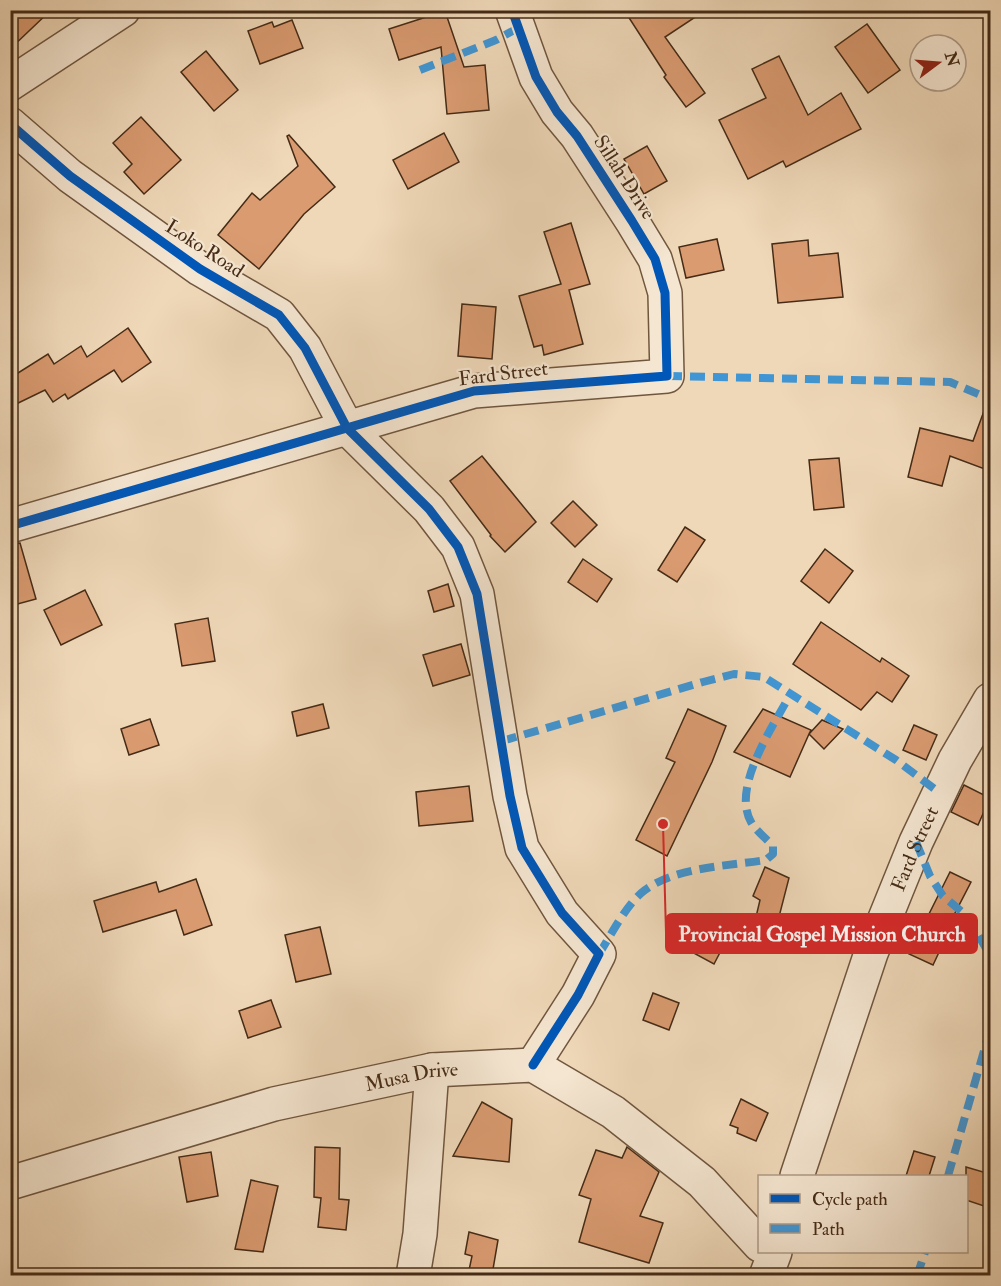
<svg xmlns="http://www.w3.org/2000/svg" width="1001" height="1286" font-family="'IM FELL Double Pica',serif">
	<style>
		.building { fill: #da9b71; stroke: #452b16; stroke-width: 1.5 }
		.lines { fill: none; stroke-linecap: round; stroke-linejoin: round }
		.minor-casing { stroke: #70563e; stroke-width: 36 }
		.minor { stroke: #f5e6d1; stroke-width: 33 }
		.quiet { stroke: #4096d4; stroke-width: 8; stroke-dasharray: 15 8; stroke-linecap: butt }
		.cycleway-casing { stroke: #f5e6d1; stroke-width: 13 }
		.cycleway { stroke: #0057b8; stroke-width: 9 }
		.labels { text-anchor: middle; stroke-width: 4.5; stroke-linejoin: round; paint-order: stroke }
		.street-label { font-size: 20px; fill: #452b16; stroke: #f5e6d1 }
		.leader { fill: none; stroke: #d62828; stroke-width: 2 }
		.callout-dot { fill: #d62828; stroke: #f5e6d1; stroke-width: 2 }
		.callout { fill: #d62828; stroke: #d62828; stroke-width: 2 }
		.callout-label { font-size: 21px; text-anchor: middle; font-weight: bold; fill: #fff }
	</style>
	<rect width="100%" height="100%" fill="#efd8b8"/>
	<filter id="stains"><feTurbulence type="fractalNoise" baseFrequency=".00333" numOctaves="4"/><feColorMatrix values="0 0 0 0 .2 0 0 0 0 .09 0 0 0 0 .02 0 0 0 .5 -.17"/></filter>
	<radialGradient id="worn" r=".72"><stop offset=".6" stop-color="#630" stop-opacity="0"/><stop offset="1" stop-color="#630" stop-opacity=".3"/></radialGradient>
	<!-- building -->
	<g class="building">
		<path d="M 10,10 L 51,10 L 10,49 Z"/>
		<path d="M 624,10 L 706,10 L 665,37 L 705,93 L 686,107 L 664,77 L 666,75 Z"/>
		<path d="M 445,11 L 464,67 L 485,65 L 489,110 L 447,114 L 441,47 L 399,60 L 389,29 Z"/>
		<path d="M 292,20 L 303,48 L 260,64 L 248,31 L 272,22 L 274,27 Z"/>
		<path d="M 867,24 L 900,70 L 868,93 L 835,47 Z"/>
		<path d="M 206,51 L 238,90 L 214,111 L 181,72 Z"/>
		<path d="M 779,56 L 808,115 L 841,93 L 861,129 L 786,167 L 783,161 L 748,179 L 719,120 L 766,98 L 752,69 Z"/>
		<path d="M 141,117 L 181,160 L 144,194 L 124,172 L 132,164 L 113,143 Z"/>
		<path d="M 444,133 L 459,162 L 408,189 L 393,160 Z"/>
		<path d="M 289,135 L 335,187 L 304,214 L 259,269 L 218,235 L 252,193 L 260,200 L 298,166 L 287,136 Z"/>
		<path d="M 647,146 L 667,181 L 644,194 L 624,159 Z"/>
		<path d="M 571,223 L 590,284 L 569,290 L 583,344 L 544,355 L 542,345 L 534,347 L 519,296 L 561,284 L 544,232 Z"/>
		<path d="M 717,239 L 724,270 L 686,278 L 679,247 Z"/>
		<path d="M 808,240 L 809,256 L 838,253 L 843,297 L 778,303 L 772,244 Z"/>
		<path d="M 462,304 L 496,307 L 492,359 L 458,356 Z"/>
		<path d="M 128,328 L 151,362 L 122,382 L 114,370 L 68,399 L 65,394 L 53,402 L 45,390 L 10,407 L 10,378 L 48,354 L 54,364 L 81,346 L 87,357 Z"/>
		<path d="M 988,400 L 990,401 L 990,471 L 950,456 L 942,486 L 908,477 L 920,428 L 973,441 Z"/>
		<path d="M 482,456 L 536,522 L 505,552 L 490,536 L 491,535 L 450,481 Z"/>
		<path d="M 839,458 L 844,507 L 814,510 L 809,460 Z"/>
		<path d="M 573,501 L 597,525 L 575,547 L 551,523 Z"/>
		<path d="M 685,527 L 705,540 L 677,582 L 658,570 Z"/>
		<path d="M 20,543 L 36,599 L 10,606 L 10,544 Z"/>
		<path d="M 825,549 L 853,571 L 829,603 L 801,581 Z"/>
		<path d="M 583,559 L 612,579 L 597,602 L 568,582 Z"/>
		<path d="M 448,584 L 454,606 L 434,612 L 428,591 Z"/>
		<path d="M 85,590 L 102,625 L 61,645 L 44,610 Z"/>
		<path d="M 208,618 L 215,661 L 182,666 L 175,624 Z"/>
		<path d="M 821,622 L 880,662 L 882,658 L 909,676 L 892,702 L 877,692 L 861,710 L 793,664 Z"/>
		<path d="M 461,644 L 470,675 L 433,686 L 423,655 Z"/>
		<path d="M 323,704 L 329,728 L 297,736 L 292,712 Z"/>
		<path d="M 688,709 L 726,726 L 712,762 L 667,856 L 636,840 L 675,762 L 666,758 Z"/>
		<path d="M 763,709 L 811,730 L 809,734 L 822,720 L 843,729 L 824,749 L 809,734 L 790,777 L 734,752 Z"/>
		<path d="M 150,719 L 159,745 L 129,755 L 121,729 Z"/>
		<path d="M 914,725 L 937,735 L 926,760 L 903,750 Z"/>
		<path d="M 964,785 L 990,798 L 978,825 L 951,812 Z"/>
		<path d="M 469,786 L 473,821 L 419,826 L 416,792 Z"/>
		<path d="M 765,867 L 789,878 L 772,944 L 751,938 L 760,900 L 753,896 Z"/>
		<path d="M 950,872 L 971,882 L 953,917 L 955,918 L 933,965 L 909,954 Z"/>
		<path d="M 196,879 L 212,925 L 184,935 L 176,910 L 103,932 L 94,901 L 156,882 L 159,892 Z"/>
		<path d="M 700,926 L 727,939 L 714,964 L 688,950 Z"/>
		<path d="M 320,927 L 331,974 L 296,982 L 285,935 Z"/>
		<path d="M 653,993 L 679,1003 L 669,1030 L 643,1020 Z"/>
		<path d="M 271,1000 L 281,1027 L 248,1038 L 239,1011 Z"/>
		<path d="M 741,1099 L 768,1113 L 756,1141 L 737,1133 L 738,1128 L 730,1125 Z"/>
		<path d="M 482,1102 L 512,1119 L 509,1162 L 453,1156 Z"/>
		<path d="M 315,1147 L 340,1148 L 339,1199 L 349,1200 L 346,1230 L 318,1227 L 321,1198 L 314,1197 Z"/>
		<path d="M 627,1147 L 659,1172 L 640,1216 L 663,1223 L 649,1263 L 579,1242 L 591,1199 L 579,1195 L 596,1150 L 622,1158 Z"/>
		<path d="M 914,1151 L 935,1157 L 929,1176 L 906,1176 Z"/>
		<path d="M 211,1152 L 218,1196 L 187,1202 L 179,1157 Z"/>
		<path d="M 966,1167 L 990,1174 L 990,1208 L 966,1200 Z"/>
		<path d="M 251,1180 L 278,1186 L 263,1252 L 235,1249 Z"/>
		<path d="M 469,1232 L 498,1240 L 492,1275 L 468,1275 L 472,1256 L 465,1254 Z"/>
	</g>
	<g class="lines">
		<defs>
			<g id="minor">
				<path d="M 10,84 L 123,10"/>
				<path d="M 10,124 L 70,176 L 200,269 L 279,315 L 305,348 L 347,428 L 429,509 L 458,547 L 477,594 L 510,796 L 522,848 L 562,913 L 599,954 L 578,995 L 533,1065"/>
				<path d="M 10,526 L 474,391 L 667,376 L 665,293 L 655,259 L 632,221 L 577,136 L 557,112 L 536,77 L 512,10"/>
				<path id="s1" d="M 797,1176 L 871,953 L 916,842 L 955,760 L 990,700"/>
				<path id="s2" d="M 10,1183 L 274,1104 L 432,1070 L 533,1065 L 613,1112 L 702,1182 L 760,1245"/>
				<path d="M 413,1276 L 420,1234 L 432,1070"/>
				<path d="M 766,1276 L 775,1252"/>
			</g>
		</defs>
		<!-- minor casing -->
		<use href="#minor" class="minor-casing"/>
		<!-- minor -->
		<use href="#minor" class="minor"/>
		<!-- quiet -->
		<g class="quiet">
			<path d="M 420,70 L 496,40 L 518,28"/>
			<path d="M 667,376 L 950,382 L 990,399"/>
			<path d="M 502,741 L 703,682 L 734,674 L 764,677 L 896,760 L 940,793"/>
			<path d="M 916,842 L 930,876 L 943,896 L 967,916 L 990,955"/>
			<path d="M 599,954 C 611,935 627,903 645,890 C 676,867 728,866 766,860 L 773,854 L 773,846 C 767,839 756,831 751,822 C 731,787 774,725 791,693"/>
			<path d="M 948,1176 L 990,1030"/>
			<path d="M 917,1276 L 925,1252"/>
		</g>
		<defs>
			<g id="cycleway">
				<path d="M 10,124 L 70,176 L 200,269 L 279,315 L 305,348 L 347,428 L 429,509 L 458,547 L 477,594 L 510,796 L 522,848 L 562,913 L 599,954 L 578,995 L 533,1065"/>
				<path d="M 10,526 L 474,391 L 667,376 L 665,293 L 655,259 L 632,221 L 577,136 L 557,112 L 536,77 L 512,10"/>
			</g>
		</defs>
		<!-- cycleway casing -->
		<use href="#cycleway" class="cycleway-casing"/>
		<!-- cycleway -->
		<use href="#cycleway" class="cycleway"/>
	</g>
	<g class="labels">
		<!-- street labels -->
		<g class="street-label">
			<text transform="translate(625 177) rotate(57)" y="7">Sillah Drive</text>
			<text transform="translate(205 248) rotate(33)" y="7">Loko Road</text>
			<text transform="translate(503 373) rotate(-7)" y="7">Fard Street</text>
			<text dy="7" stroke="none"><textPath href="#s1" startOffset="348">Fard Street</textPath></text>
			<text dy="7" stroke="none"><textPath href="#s2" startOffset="416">Musa Drive</textPath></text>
		</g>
	</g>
	<!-- callouts -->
	<path class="leader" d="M663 824L666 933"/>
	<circle class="callout-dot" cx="663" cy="824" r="6"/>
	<rect class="callout" x="666" y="914" width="311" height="39" rx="6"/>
	<g class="callout-label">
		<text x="822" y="941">Provincial Gospel Mission Church</text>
	</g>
	<!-- margin -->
	<rect width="1001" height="1286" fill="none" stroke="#efd8b8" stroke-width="36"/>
	<rect x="12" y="12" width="977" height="1262" fill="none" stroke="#452b16" stroke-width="3"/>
	<rect x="18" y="18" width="965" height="1250" fill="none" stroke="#452b16" stroke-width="1.5"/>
	<!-- legend -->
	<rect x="758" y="1175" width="210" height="78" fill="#f5e6d1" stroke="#af9b86" stroke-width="1.5"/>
	<rect x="770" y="1194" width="30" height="9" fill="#0057b8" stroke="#af9b86" stroke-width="1.5"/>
	<text x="812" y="1205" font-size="18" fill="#452b16">Cycle path</text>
	<rect x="770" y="1224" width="30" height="9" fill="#4096d4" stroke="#af9b86" stroke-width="1.5"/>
	<text x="812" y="1235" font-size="18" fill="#452b16">Path</text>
	<!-- north arrow -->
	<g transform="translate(938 63) rotate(74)"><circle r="28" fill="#f5e6d1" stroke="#af9b86" stroke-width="1.5"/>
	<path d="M0-4.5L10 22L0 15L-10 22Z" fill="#8f2418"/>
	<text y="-9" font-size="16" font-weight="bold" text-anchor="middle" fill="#452b16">N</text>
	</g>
	<rect width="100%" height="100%" filter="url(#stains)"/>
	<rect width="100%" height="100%" fill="url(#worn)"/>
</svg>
